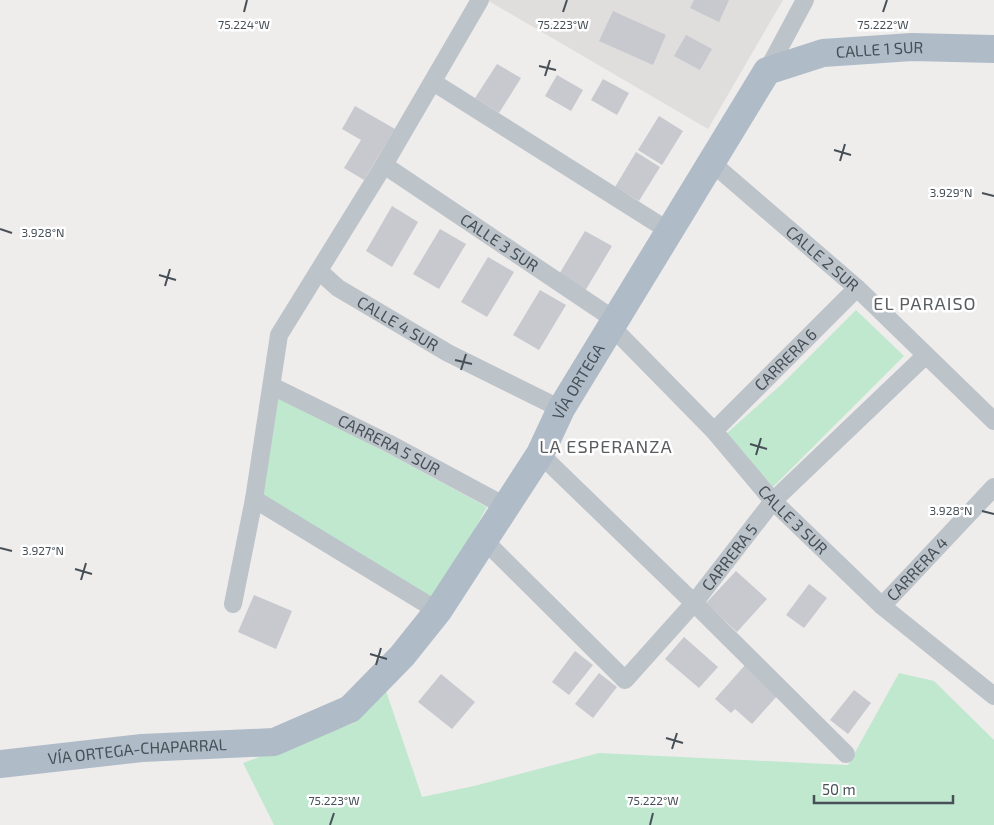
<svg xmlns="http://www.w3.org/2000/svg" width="994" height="825" font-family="'Exo 2',sans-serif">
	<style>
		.education { fill: #e0dddd }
		.green { fill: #bfe8cf }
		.building { fill: #c7c9cf }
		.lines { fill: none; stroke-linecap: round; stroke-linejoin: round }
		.street { stroke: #bcc4ca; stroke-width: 18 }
		.primary { stroke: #afbcc8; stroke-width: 28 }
		.ticks { fill: none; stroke: #475057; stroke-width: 2 }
		.labels { text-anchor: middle; stroke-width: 5; stroke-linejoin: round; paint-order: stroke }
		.street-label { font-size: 16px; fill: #475057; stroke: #fff }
		.neighbourhood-label { font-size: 18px; letter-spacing: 1px; fill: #5a5d60; stroke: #fff }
		.ticks-label { font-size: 12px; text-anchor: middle; fill: #475057; stroke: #fff; stroke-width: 5; stroke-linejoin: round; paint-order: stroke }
	</style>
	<rect width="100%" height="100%" fill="#efecec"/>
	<!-- education -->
	<path class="education" d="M 487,0 L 783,0 L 708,129 Z"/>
	<!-- green -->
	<g class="green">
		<path d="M 856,310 L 904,356 L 773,487 L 727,433 L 782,384 Z"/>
		<path d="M 276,393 L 487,507 L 434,602 L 260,496 Z"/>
		<path d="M 899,673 L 934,681 L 994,740 L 994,825 L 274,825 L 243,763 L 354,723 L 385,688 L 422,797 L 474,786 L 599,753 L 848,765 Z"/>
	</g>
	<!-- building -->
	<g class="building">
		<path d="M 694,0 L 729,0 L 719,22 L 690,8 Z"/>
		<path d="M 613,11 L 666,35 L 653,65 L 599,41 Z"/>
		<path d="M 686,35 L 712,49 L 700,70 L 674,56 Z"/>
		<path d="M 497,64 L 521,78 L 499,113 L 475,98 Z"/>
		<path d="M 557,75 L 583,90 L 571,111 L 545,96 Z"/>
		<path d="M 603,79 L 629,93 L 617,115 L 591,100 Z"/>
		<path d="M 355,106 L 395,129 L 364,180 L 344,168 L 361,140 L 342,129 Z"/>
		<path d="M 659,116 L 683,131 L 662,165 L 638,150 Z"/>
		<path d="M 636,152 L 660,167 L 639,201 L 615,187 Z"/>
		<path d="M 392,206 L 418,222 L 392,267 L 366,251 Z"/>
		<path d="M 440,229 L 466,244 L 439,289 L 413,274 Z"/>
		<path d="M 585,231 L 612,246 L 585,291 L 558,276 Z"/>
		<path d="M 488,257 L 514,272 L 487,317 L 461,302 Z"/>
		<path d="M 540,290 L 566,305 L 539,350 L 513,335 Z"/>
		<path d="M 736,571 L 767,599 L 737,632 L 706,603 Z"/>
		<path d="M 809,584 L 827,598 L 804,628 L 786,615 Z"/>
		<path d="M 254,595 L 292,611 L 276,649 L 238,632 Z"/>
		<path d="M 684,637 L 718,667 L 699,688 L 665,659 Z"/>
		<path d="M 575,651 L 593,665 L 569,695 L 552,682 Z"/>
		<path d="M 746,664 L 778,695 L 752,724 L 735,709 L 731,713 L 715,699 Z"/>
		<path d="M 599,673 L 617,687 L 593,718 L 575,704 Z"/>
		<path d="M 441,674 L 475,702 L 452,729 L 418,702 Z"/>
		<path d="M 854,690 L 871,703 L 848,734 L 830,720 Z"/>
	</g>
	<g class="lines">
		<!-- street -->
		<g class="street">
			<path d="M 767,71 L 805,0"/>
			<path d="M 433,82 L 669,231"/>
			<path id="s1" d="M 712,163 L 857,288 L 994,421"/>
			<path id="s2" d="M 384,165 L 615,320"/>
			<path id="s3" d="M 319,271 L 338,288 L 448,353 L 561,409"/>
			<path id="s4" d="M 611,326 L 714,431 L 773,501 L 882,606 L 994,696"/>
			<path id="s5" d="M 272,386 L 388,443 L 505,506"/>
			<path id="s6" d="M 714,431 L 857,288"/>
			<path d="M 540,454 L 694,603 L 846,754"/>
			<path d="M 254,499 L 438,611"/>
			<path id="s7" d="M 484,540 L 625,680 L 694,603 L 773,501 L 926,355"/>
			<path d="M 233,604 L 254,499 L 279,335 L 384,165 L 480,0"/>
			<path id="s8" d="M 882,606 L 994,487"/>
		</g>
		<!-- primary -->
		<path class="primary" id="s9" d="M 0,764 L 142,748 L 274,742 L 350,709 L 402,656 L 438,611 L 540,454 L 561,409 L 767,71 L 823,53 L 912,47 L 994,49"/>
	</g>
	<!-- ticks -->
	<path class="ticks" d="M 244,12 L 247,0M 563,12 L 567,0M 883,12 L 887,0M 539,66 L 556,70M 545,76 L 550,60M 834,150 L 851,155M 840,161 L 845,144M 982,193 L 994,196M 0,229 L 12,233M 159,275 L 176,280M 165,286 L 170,269M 455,360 L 472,364M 461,370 L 466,354M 750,444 L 767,449M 756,455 L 761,438M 982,511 L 994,514M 0,548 L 12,551M 75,569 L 92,574M 81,580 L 86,563M 370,654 L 387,659M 376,665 L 381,648M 666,738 L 683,743M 672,749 L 677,733M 330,825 L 334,813M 650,825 L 653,813"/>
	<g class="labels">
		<!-- street labels -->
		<g class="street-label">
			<text dy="6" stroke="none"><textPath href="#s9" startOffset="1238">CALLE 1 SUR</textPath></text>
			<text dy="6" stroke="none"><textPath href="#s2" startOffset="139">CALLE 3 SUR</textPath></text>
			<text dy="6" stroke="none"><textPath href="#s1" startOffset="146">CALLE 2 SUR</textPath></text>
			<text dy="6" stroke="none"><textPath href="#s3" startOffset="95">CALLE 4 SUR</textPath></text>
			<text dy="6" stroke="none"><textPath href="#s6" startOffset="101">CARRERA 6</textPath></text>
			<text dy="6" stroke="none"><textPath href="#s9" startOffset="759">VÍA ORTEGA</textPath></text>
			<text dy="6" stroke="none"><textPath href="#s5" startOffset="131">CARRERA 5 SUR</textPath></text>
			<text dy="6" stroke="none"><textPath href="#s4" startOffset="266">CALLE 3 SUR</textPath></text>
			<text dy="6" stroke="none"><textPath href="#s7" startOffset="360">CARRERA 5</textPath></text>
			<text dy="6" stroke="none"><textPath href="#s8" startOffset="51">CARRERA 4</textPath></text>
			<text dy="6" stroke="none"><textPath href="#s9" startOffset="138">VÍA ORTEGA-CHAPARRAL</textPath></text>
		</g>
		<!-- neighbourhood labels -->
		<g class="neighbourhood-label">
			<text x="925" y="310">EL PARAISO</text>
			<text x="606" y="453">LA ESPERANZA</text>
		</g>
	</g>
	<g class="ticks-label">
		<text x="244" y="29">75.224°W</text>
		<text x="563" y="29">75.223°W</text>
		<text x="883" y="29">75.222°W</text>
		<text x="951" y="197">3.929°N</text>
		<text x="43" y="237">3.928°N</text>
		<text x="951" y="515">3.928°N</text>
		<text x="43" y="555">3.927°N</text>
		<text x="334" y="805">75.223°W</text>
		<text x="653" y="805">75.222°W</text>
	</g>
	<!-- scale -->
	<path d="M814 795v8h139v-8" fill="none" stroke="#475057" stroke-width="2.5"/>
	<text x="822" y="795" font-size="15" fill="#475057" stroke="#ffffff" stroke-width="4" paint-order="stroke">50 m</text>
</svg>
